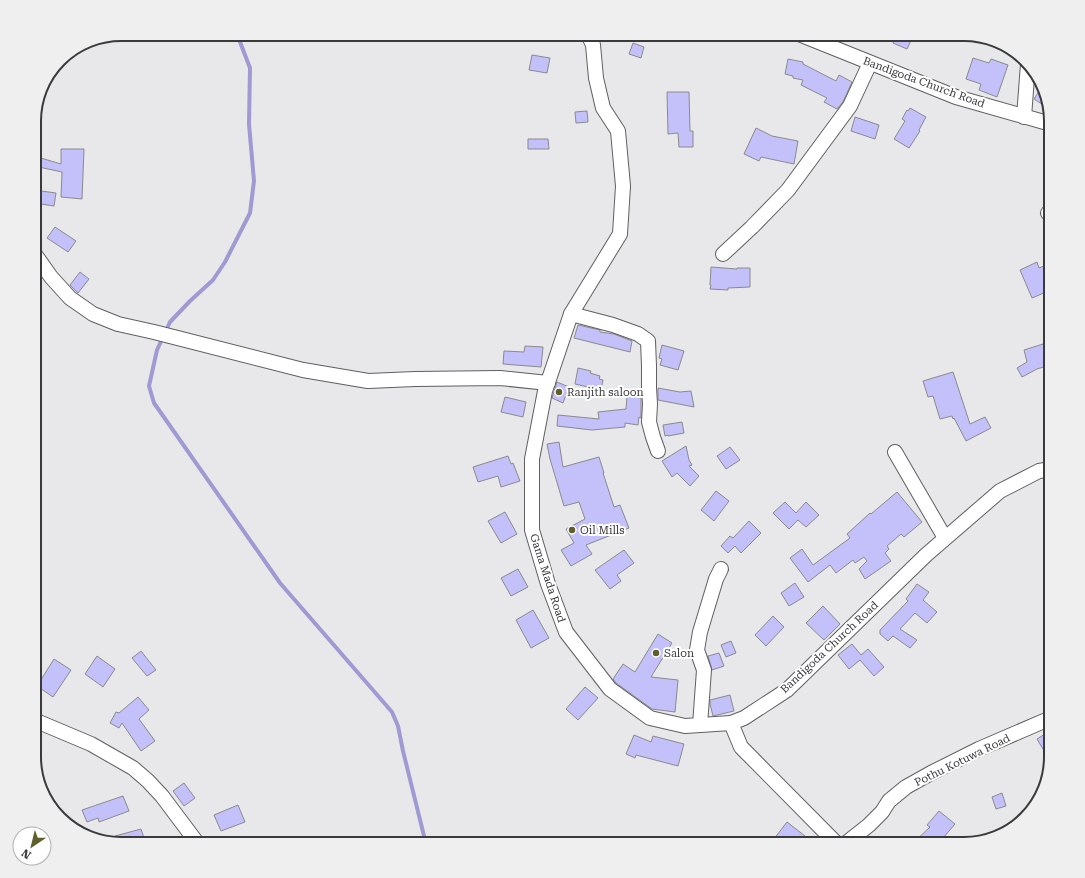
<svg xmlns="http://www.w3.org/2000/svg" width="1085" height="878" font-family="'Roboto Serif',serif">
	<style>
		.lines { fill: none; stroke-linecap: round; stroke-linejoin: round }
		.stream { stroke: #9f9ad2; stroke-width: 4 }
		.building { fill: #c4c0fa; stroke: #8a8a8d }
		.minor-casing { stroke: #5f5f62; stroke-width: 16 }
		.minor { stroke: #fff; stroke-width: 14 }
		.poi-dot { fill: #605f2c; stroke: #fff; stroke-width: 1.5 }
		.labels { text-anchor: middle; stroke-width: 4; stroke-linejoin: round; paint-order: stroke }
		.street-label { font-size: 11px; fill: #3a3a3c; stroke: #fff }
		.poi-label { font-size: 11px; fill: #3a3a3c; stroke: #fff; text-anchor: start }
		.rim { fill: none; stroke: #3a3a3c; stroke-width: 2 }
	</style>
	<rect width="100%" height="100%" fill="#e8e8eb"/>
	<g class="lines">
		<!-- stream -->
		<path class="stream" d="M 237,34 L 250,68 L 249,124 L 254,181 L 250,213 L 225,262 L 213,280 L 190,301 L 170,322 L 157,350 L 149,386 L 154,403 L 280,583 L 392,712 L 398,726 L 403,751 L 426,844"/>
	</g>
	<!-- building -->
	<g class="building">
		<path d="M 896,34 L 914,34 L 907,49 L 893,43 Z"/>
		<path d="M 633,43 L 644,47 L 641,58 L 629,54 Z"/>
		<path d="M 532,55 L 550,58 L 547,73 L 529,70 Z"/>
		<path d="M 973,58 L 989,63 L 991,59 L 1008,65 L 997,97 L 979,90 L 981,84 L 966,79 Z"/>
		<path d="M 788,59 L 803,62 L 803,64 L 836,81 L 839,75 L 852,82 L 843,102 L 837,109 L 824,102 L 827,98 L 801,85 L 803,80 L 793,78 L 793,76 L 785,74 Z"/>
		<path d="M 1043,85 L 1043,87 L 1048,108 L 1034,99 Z"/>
		<path d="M 667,92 L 689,92 L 690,131 L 693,131 L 693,147 L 679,147 L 678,133 L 668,134 Z"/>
		<path d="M 910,108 L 926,117 L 919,130 L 920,131 L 909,148 L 894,139 L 905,121 L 902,119 L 907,110 L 908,111 Z"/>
		<path d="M 587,111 L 588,122 L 576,123 L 575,112 Z"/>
		<path d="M 855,117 L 879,125 L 875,139 L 851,131 Z"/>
		<path d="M 756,128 L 772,136 L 798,141 L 794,164 L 761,157 L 759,161 L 744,154 Z"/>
		<path d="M 528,139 L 548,139 L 549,149 L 528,149 Z"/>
		<path d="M 61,149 L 84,149 L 82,199 L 61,197 L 62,172 L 34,166 L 34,156 L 61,164 Z"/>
		<path d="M 34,190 L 56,193 L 54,206 L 34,203 Z"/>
		<path d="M 55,227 L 76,241 L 68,252 L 47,238 Z"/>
		<path d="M 1037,262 L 1039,268 L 1051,263 L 1051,290 L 1032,298 L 1020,270 Z"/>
		<path d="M 711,267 L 737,269 L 737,268 L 750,268 L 750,287 L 728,288 L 728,290 L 710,289 L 711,285 L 710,285 Z"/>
		<path d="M 80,272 L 89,279 L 78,293 L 70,285 Z"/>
		<path d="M 578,325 L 600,330 L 600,332 L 614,334 L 632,341 L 630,352 L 574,338 Z"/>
		<path d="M 1043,344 L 1050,365 L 1037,369 L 1022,377 L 1017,368 L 1027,362 L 1024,350 Z"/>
		<path d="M 662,345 L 684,351 L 678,370 L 660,365 L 662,359 L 659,358 Z"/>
		<path d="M 525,346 L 543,347 L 541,367 L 503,364 L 504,351 L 524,352 Z"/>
		<path d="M 578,368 L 591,371 L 590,373 L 600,376 L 599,379 L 603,380 L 601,390 L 575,384 Z"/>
		<path d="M 953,372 L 970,424 L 985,417 L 991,428 L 966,441 L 954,418 L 953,419 L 952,416 L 940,419 L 933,396 L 928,397 L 923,381 Z"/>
		<path d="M 557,382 L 569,387 L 563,403 L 552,398 Z"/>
		<path d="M 658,388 L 680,392 L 691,391 L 694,407 L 658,400 Z"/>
		<path d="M 627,396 L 641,398 L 641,418 L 639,417 L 638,425 L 625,423 L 625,427 L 592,430 L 557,426 L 558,415 L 599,419 L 598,412 L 626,409 Z"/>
		<path d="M 505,397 L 526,402 L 523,417 L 501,412 Z"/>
		<path d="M 682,422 L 684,433 L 668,436 L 668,435 L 665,436 L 663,425 Z"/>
		<path d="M 559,442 L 563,467 L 599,457 L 604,473 L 603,473 L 614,507 L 620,505 L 629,528 L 586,545 L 592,554 L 571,566 L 561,550 L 574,543 L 566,529 L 585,519 L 579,502 L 564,506 L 550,459 L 547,444 Z"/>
		<path d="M 686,446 L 689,460 L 692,465 L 689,466 L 699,476 L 690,486 L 677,473 L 672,477 L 662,461 Z"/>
		<path d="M 730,447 L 740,460 L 726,469 L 717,456 Z"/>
		<path d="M 508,456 L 511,464 L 513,463 L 520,481 L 501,487 L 498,476 L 478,482 L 473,467 Z"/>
		<path d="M 716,491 L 729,501 L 714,521 L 701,510 Z"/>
		<path d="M 897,492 L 922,522 L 904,537 L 901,534 L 887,546 L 889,549 L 885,553 L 891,561 L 865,579 L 859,569 L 867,561 L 864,557 L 855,563 L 853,560 L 836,573 L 830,565 L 808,582 L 790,558 L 802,549 L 813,565 L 850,538 L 847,534 L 870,513 L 871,514 Z"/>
		<path d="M 785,502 L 796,513 L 806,502 L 819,515 L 806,527 L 798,520 L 789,529 L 773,513 Z"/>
		<path d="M 505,512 L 517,534 L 501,543 L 488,521 Z"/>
		<path d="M 749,521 L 761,533 L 741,553 L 735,546 L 728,553 L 721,546 L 730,536 L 733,538 Z"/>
		<path d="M 624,550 L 634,563 L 617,575 L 621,581 L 610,589 L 595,570 Z"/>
		<path d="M 518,569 L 528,587 L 511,596 L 501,578 Z"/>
		<path d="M 795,583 L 804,597 L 789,606 L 781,593 Z"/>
		<path d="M 917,584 L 929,592 L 923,600 L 937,612 L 927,623 L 915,613 L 900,629 L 917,640 L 910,648 L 893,636 L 888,641 L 880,634 L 880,630 L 908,601 L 906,599 Z"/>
		<path d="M 823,606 L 840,624 L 824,640 L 806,623 Z"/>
		<path d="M 533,610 L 549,638 L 531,648 L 516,620 Z"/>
		<path d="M 773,616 L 784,627 L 766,646 L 755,635 Z"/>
		<path d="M 658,634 L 672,643 L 651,677 L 678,680 L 675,712 L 652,709 L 616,683 L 613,679 L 623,664 L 635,672 Z"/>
		<path d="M 731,641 L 736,653 L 726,657 L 721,645 Z"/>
		<path d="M 852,644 L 861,655 L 868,649 L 884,667 L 874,676 L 860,660 L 849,669 L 838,655 Z"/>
		<path d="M 141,651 L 156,670 L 147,676 L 132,658 Z"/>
		<path d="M 719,653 L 724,666 L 712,670 L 708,656 Z"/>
		<path d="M 97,656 L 115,669 L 103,687 L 85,674 Z"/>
		<path d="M 54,659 L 71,670 L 53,697 L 37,686 Z"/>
		<path d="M 585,687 L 598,698 L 578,720 L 566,709 Z"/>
		<path d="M 730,695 L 734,711 L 713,716 L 710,704 L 710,700 Z"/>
		<path d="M 138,697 L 149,710 L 139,719 L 155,741 L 141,751 L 122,723 L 119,728 L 110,723 L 116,712 L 119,713 Z"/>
		<path d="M 1051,730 L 1051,758 L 1050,761 L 1037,739 Z"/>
		<path d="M 634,735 L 651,742 L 653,736 L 684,744 L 678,766 L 636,755 L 635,758 L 626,754 Z"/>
		<path d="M 184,783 L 195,798 L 184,806 L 173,791 Z"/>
		<path d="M 1002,793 L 1006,806 L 996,809 L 992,797 Z"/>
		<path d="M 123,796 L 129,811 L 99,822 L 98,818 L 87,822 L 82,810 Z"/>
		<path d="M 238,805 L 245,822 L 221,831 L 214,815 Z"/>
		<path d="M 939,811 L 955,824 L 938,844 L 912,844 L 930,827 L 927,825 Z"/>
		<path d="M 787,822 L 805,836 L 798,844 L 770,844 Z"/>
		<path d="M 141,829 L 146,844 L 117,843 L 115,836 Z"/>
	</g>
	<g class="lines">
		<defs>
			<g id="minor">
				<path d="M 588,34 L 593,45 L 596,78 L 603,108 L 618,131 L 623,186 L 620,234 L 571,314 L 545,391 L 532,459 L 532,530 L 548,584 L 566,632 L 610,689 L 650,718 L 685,726 L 731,723 L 744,718 L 787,690 L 926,555 L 1000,491 L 1039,471 L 1051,469"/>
				<path d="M 799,34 L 956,97 L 1051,124"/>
				<path d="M 1024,117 L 1028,64"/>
				<path d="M 1048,213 L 1051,212"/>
				<path d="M 34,253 L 51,277 L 70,298 L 93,314 L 118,324 L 154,332 L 303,370 L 368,381 L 415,379 L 500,378 L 548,383"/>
				<path d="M 723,254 L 752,227 L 788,190 L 850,106 L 870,63"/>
				<path d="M 571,314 L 613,325 L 638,334 L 648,341 L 649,366 L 649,388 L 650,404 L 649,422 L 653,437 L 658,451"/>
				<path d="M 895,452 L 945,538"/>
				<path d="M 34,720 L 91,744 L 133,768 L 148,781 L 162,796 L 198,844"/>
				<path d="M 731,723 L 741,747 L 837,844"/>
				<path d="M 700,725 L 704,670 L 697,650 L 700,632 L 716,579 L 721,569"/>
				<path d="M 845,844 L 869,825 L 882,812 L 889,801 L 906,787 L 931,773 L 979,749 L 1051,718"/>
			</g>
		</defs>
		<!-- minor casing -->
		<use href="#minor" class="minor-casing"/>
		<!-- minor -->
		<use href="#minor" class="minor"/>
	</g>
	<!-- markers -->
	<g class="poi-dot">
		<circle cx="559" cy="392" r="4"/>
		<circle cx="572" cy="530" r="4"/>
		<circle cx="656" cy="653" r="4"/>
	</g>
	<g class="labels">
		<!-- street labels -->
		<g class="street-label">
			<text transform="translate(924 82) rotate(20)" y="4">Bandigoda Church Road</text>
			<text transform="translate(548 578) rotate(72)" y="4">Gama Mada Road</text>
			<text transform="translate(829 647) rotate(-43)" y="4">Bandigoda Church Road</text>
			<text transform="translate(962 760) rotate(-26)" y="4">Pothu Kotuwa Road</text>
		</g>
		<!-- poi labels -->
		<g class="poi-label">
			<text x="567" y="396">Ranjith saloon</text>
			<text x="580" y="534">Oil Mills</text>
			<text x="664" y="657">Salon</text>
		</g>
	</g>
	<!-- crop -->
	<path d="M0 0H1085V878H0ZM121 41H964A80 80 0 0 1 1044 121V757A80 80 0 0 1 964 837H121A80 80 0 0 1 41 757V121A80 80 0 0 1 121 41Z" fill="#efefef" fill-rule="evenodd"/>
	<path class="rim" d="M121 41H964A80 80 0 0 1 1044 121V757A80 80 0 0 1 964 837H121A80 80 0 0 1 41 757V121A80 80 0 0 1 121 41Z"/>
	<!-- north arrow -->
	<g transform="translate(32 846) rotate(215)"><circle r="19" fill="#ffffff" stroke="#b0b0b1"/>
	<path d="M0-3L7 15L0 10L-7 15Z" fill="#605f2c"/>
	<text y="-6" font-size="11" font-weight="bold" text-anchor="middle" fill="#3a3a3c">N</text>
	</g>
</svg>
